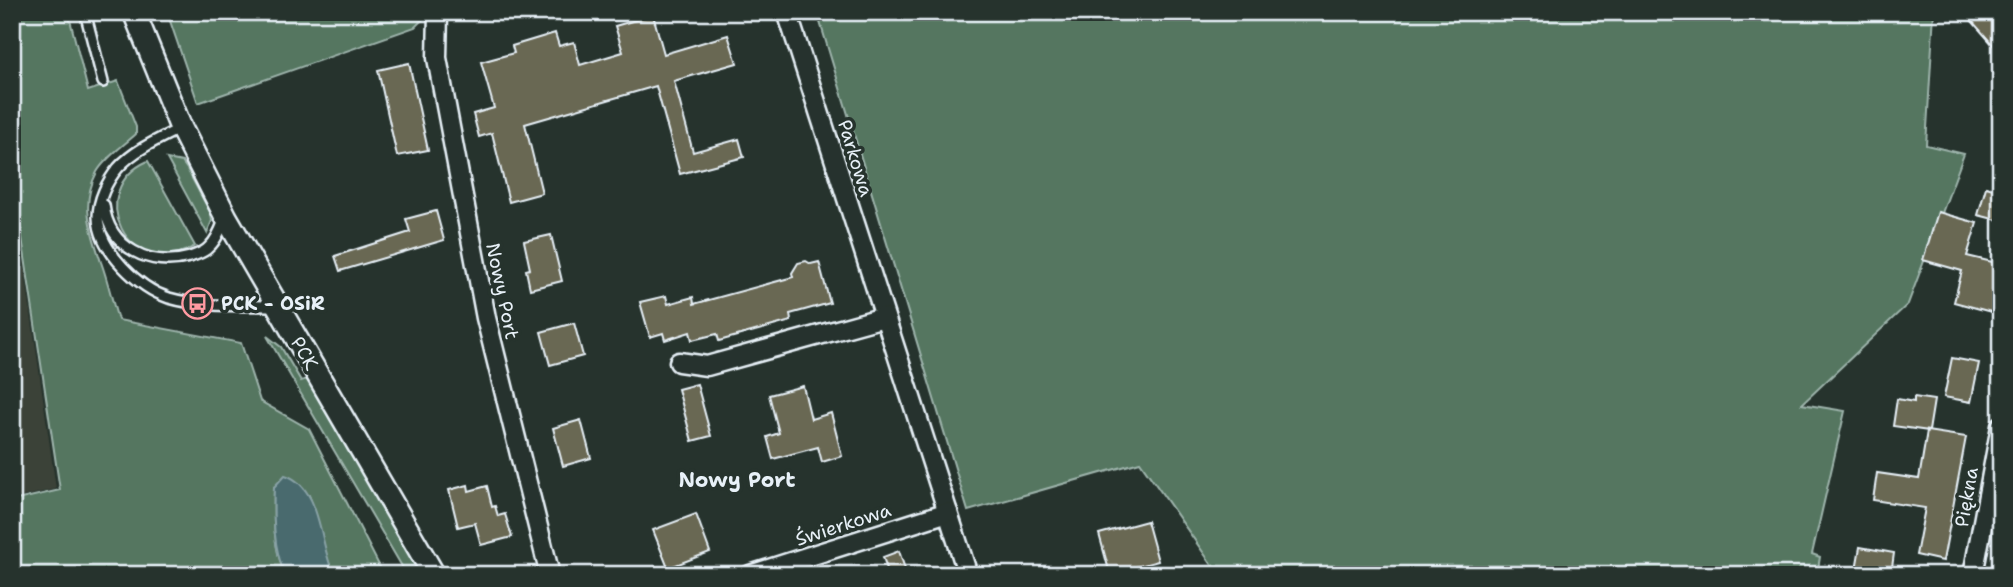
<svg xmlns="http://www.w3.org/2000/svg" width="2013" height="587" font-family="'Shantell Sans',sans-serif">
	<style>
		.built { fill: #3a4338 }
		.green { fill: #547660; stroke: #9eb4ac; stroke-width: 2 }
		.water { fill: #486b6e; stroke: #88a1a5; stroke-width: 2 }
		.building { fill: #696752; stroke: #e8f1f8; stroke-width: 2 }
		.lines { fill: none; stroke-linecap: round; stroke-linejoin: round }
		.service-casing { stroke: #e8f1f8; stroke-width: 14 }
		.minor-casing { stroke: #e8f1f8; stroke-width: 23 }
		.tertiary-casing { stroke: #e8f1f8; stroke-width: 26 }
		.service { stroke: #26332d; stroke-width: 9 }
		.minor { stroke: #26332d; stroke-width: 18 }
		.tertiary { stroke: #26332d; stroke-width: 21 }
		.labels { text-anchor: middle; stroke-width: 7; stroke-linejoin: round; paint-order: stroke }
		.street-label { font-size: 19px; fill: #e8f1f8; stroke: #26332d }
		.poi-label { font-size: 19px; font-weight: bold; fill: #e8f1f8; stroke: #26332d; text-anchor: start }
		.neighbourhood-label { font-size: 21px; font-weight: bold; fill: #e8f1f8; stroke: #26332d }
	</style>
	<rect width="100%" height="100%" fill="#26332d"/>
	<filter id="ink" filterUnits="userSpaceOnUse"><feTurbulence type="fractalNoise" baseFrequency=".0143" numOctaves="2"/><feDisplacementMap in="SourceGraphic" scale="14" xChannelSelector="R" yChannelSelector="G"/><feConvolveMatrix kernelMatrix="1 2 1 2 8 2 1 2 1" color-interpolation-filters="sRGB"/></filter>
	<g filter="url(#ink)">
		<!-- built -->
		<path class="built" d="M 12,181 L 56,489 L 12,499 Z"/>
		<!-- green -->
		<g class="green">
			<path d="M 12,12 L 68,12 L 88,91 L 118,81 L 136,127 L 136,134 C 123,146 106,157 97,172 C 80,204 91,231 101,262 C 108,281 112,301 118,320 L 241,343 L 260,401 L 309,429 L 384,575 L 334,575 C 322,550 319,521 309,495 L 274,487 C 273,517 273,547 285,575 L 12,575 L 12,501 L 60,490 L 12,171 Z"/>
			<path d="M 167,12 L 430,12 L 415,27 L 198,103 Z"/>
			<path d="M 817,12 L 1934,12 L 1926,145 L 1964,154 L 1908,304 L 1802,404 L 1845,411 L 1812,554 L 1820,557 L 1817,575 L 1219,575 L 1140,462 L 968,511 Z"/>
			<path d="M 167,159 L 182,162 L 187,169 L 211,214 L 212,221 L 207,233 Z"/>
			<path d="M 148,161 L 195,246 C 127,284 83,190 148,161 Z"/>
			<path d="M 267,336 L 281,347 L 301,381 L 307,379 L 421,575 L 407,575 Z"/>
		</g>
		<!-- water -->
		<path class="water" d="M 285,475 C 322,487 319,544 334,575 L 285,575 C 273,547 273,517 274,487 Z"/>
		<!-- building -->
		<g class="building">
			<path d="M 1964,12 L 2001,12 L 2001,54 Z"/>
			<path d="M 653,15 L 664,54 L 728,35 L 737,63 L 674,81 L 693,152 L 739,139 L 744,157 L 680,174 L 656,86 L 525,124 L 542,193 L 509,202 L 492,133 L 479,137 L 473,114 L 494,108 L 481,62 L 514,53 L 512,46 L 555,33 L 559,46 L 574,42 L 580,65 L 623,52 L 615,26 Z"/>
			<path d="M 409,63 L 428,150 L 397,156 L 378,70 Z"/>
			<path d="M 1986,187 L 2001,191 L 2001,221 L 1978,215 Z"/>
			<path d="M 436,211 L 444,240 L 340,271 L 335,256 L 410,232 L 406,219 Z"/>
			<path d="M 1938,212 L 1977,223 L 1967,256 L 2001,264 L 2001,289 L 1995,313 L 1954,302 L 1962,271 L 1923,260 Z"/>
			<path d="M 551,235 L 562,281 L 530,289 L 526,270 L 530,269 L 524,241 Z"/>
			<path d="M 806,261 L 811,264 L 819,262 L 830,303 L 790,314 L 791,321 L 719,341 L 717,334 L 692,340 L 690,332 L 665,340 L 663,333 L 650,337 L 640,302 L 666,296 L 668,304 L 693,297 L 694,304 L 793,277 L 792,273 L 798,263 Z"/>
			<path d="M 574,323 L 583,356 L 550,365 L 541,332 Z"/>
			<path d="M 1952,358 L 1979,363 L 1971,402 L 1944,397 Z"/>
			<path d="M 697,384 L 711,436 L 692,441 L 678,389 Z"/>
			<path d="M 803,386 L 811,419 L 831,413 L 842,456 L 822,462 L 818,447 L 773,459 L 767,437 L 779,433 L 769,395 Z"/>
			<path d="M 1914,397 L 1934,400 L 1929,431 L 1893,426 L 1897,399 L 1914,402 Z"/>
			<path d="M 581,420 L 591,458 L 563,466 L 553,428 Z"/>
			<path d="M 1927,431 L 1966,437 L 1943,561 L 1916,555 L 1925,508 L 1873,500 L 1877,473 L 1919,479 Z"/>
			<path d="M 468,485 L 469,491 L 487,486 L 492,507 L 495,506 L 498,516 L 505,514 L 512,537 L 481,545 L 475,523 L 458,527 L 449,490 Z"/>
			<path d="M 696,514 L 710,552 L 668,568 L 653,530 Z"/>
			<path d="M 1147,521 L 1158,561 L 1110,574 L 1099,534 Z"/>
			<path d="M 1860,547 L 1894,553 L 1891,575 L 1855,575 Z"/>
			<path d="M 899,551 L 907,575 L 889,575 L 883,557 Z"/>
		</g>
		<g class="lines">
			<defs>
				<g id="service">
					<path d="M 85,12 L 103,82"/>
					<path d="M 181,128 C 159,139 134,150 118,168 C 107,181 98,200 98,217 C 99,251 139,288 169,298 C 203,308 242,305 276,306"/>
					<path d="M 104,205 C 109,248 150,268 190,257 C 197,254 204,253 209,247 C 217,240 221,228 225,218"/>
				</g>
				<g id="minor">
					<path d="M 438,12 L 437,58 L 486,318 L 550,575"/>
					<path d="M 787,12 L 968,575"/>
					<path d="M 679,362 L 707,366 L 884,317"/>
					<path d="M 750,575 L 948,512"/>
					<path d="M 1973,575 L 2001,426"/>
				</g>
				<path id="tertiary" d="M 134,12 L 181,128 L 226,217 L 434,575"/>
			</defs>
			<!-- service casing -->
			<use href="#service" class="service-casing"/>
			<!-- minor casing -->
			<use href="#minor" class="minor-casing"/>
			<!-- tertiary casing -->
			<use href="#tertiary" class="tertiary-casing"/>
			<!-- service -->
			<use href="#service" class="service"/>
			<!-- minor -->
			<use href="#minor" class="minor"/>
			<!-- tertiary -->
			<use href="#tertiary" class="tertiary"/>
		</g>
	</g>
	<!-- icons -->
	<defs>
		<symbol id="bus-ring" viewBox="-11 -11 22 22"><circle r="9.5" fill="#26332d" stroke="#ff9aa2" stroke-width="1.5"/><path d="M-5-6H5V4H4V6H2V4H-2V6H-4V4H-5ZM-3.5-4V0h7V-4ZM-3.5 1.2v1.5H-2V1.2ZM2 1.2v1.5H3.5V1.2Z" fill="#ff9aa2"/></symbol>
	</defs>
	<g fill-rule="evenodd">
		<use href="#bus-ring" x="180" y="286" width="35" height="35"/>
	</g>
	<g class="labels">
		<!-- street labels -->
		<g class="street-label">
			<text transform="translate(856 158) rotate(73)" y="7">Parkowa</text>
			<text transform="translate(503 291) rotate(78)" y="7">Nowy Port</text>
			<text transform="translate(305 353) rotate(60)" y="7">PCK</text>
			<text transform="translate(1966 497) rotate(-80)" y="7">Piękna</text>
			<text transform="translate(843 524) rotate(-18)" y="7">Świerkowa</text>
		</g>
		<!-- poi labels -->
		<g class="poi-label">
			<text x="221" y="310">PCK - OSiR</text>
		</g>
		<!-- neighbourhood labels -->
		<g class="neighbourhood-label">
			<text x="737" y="487">Nowy Port</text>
		</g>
	</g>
	<!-- margin -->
	<rect width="2013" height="587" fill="none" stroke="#26332d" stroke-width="42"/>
	<rect x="21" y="21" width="1971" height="545" fill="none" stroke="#e8f1f8" stroke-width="2.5" filter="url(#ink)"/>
</svg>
